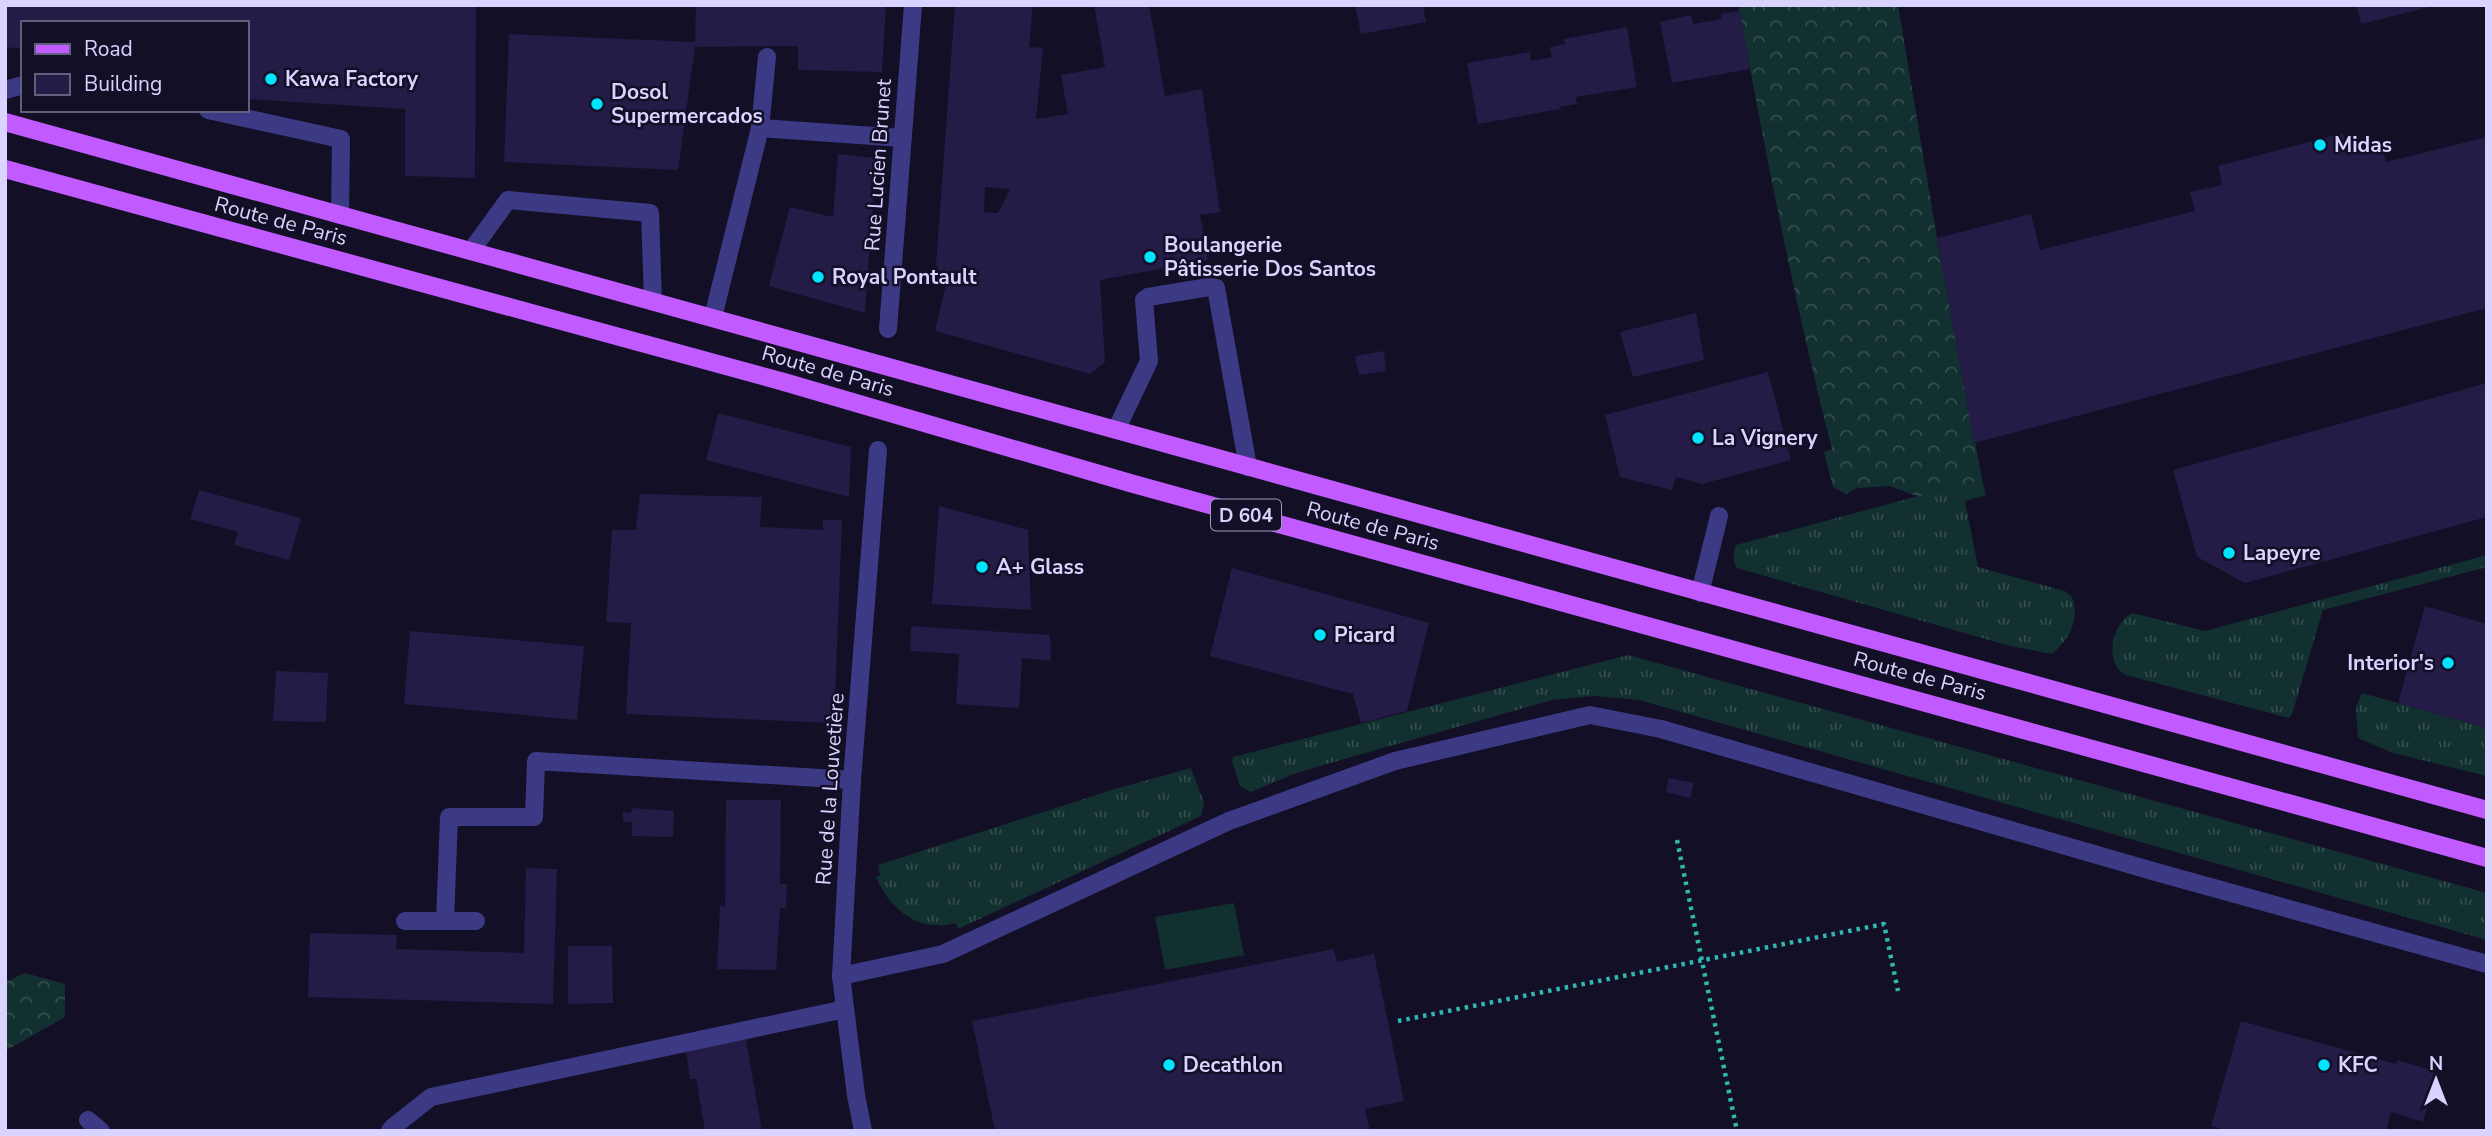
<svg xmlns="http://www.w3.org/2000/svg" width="2492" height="1136" font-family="'Nunito Sans',sans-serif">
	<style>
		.grass { fill: url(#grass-tufts) }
		.forest { fill: url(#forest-crowns) }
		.pitch { fill: #12302f }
		.building { fill: #241b47; fill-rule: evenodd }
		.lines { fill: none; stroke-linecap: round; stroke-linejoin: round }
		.path { stroke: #2fb8b0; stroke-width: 4.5; stroke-dasharray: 3.5 5; stroke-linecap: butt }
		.service { stroke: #3d3a85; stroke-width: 18 }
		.minor { stroke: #3d3a85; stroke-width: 18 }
		.primary { stroke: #c25bff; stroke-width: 18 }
		.poi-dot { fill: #00e5ff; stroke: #130f26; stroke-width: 2.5 }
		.labels { text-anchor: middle; stroke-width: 5; stroke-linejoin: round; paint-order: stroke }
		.shield { fill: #130f26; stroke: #9e99be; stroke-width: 2 }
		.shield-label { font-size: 19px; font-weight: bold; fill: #d9d4ff }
		.poi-label { font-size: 21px; font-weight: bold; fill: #d9d4ff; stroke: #130f26; text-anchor: start }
		.street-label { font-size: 21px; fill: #d9d4ff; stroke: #130f26 }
	</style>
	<defs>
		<pattern id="grass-tufts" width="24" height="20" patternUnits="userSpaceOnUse" patternTransform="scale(1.75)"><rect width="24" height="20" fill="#12302f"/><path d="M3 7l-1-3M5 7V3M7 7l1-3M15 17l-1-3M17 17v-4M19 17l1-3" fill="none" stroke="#344d4e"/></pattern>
		<pattern id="forest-crowns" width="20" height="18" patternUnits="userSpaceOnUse" patternTransform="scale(1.75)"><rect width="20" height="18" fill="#12302f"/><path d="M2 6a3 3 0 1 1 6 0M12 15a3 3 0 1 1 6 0" fill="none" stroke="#344d4e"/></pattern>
	</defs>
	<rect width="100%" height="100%" fill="#130f26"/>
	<!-- grass -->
	<g class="grass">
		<path d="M 1982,479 L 1986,495 L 1965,501 L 1978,567 L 2065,591 L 2072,597 C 2080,619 2070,639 2052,654 L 2010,646 L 1737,568 C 1732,560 1733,554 1736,545 Z"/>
		<path d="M 2487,555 L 2487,567 L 2323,610 L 2292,714 L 2289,718 L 2126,675 C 2103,663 2112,624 2132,613 L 2205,631 Z"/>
		<path d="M 1628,655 L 2487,893 L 2487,940 L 1639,700 L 1595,696 L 1552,700 L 1323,765 L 1291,775 L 1251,792 L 1240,786 L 1232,761 L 1233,757 Z"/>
		<path d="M 2362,693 L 2487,728 L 2487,776 L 2393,753 L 2358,738 L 2356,707 Z"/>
		<path d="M 1191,768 L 1204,803 L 1201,816 L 958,929 L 956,923 C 919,933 890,910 876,877 L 880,875 L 878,865 L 1115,789 Z"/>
	</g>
	<!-- forest -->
	<g class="forest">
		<path d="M 1738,5 L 1898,5 L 1937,238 L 1982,479 L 1919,497 L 1890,486 L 1857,488 L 1846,494 L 1833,487 L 1824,452 L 1832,449 C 1794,302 1766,154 1738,5 Z"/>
		<path d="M 25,973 L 65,984 L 65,1017 L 5,1051 L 5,982 Z"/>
	</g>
	<!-- pitch -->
	<path class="pitch" d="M 1234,903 L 1244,955 L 1165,970 L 1155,917 Z"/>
	<!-- building -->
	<g class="building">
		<path d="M 5,5 L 476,7 L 475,178 L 405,176 L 405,109 L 247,99 L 247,23 L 23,23 L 23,49 L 5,47 Z"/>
		<path d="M 696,5 L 886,5 L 882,72 L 798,70 L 798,46 L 695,47 L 678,170 L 504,162 L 509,34 L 695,42 Z"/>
		<path d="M 955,5 L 1033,5 L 1029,47 L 1043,48 L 1036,119 L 1068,114 L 1061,75 L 1105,67 L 1094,5 L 1149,5 L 1165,96 L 1202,89 L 1220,212 L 1200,215 L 1208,260 L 1100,280 L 1105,362 L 1090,374 L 935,331 L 946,285 L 936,264 ZM 985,187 L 1010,189 L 998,213 L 984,212 Z"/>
		<path d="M 1355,5 L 1423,5 L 1426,22 L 1361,34 Z"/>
		<path d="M 2356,5 L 2433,5 L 2433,6 L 2361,24 Z"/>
		<path d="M 1740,11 L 1750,69 L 1672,83 L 1660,22 L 1691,15 L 1693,24 L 1722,19 L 1721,14 Z"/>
		<path d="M 1627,27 L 1637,87 L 1576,97 L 1577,104 L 1560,107 L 1560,109 L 1478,124 L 1467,63 L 1530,52 L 1531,61 L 1552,57 L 1550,47 L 1565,44 L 1564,39 Z"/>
		<path d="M 2343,133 L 2348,152 L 2381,143 L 2386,162 L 2487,137 L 2487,308 L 1974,443 L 1937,238 L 2031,214 L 2040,250 L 2195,211 L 2190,192 L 2222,185 L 2218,166 Z"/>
		<path d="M 838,154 L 876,158 L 865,313 L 769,286 L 790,207 L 833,217 Z"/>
		<path d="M 1696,313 L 1704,360 L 1633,377 L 1620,332 Z"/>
		<path d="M 1384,351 L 1386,371 L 1359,375 L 1355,356 Z"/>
		<path d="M 1768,372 L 1791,460 L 1702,484 L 1676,477 L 1672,490 L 1620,477 L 1605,415 Z"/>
		<path d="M 2487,383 L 2487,517 L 2245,583 L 2197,557 L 2173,470 Z"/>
		<path d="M 718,413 L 851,447 L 849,497 L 706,460 Z"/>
		<path d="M 199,490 L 301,518 L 289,560 L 234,545 L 238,532 L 190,519 Z"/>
		<path d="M 640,494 L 762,497 L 760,527 L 823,530 L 823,520 L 842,520 L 834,723 L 626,714 L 631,623 L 606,622 L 612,530 L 636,530 Z"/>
		<path d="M 939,506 L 1028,530 L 1031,610 L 932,604 Z"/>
		<path d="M 1232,568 L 1429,623 L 1407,711 L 1361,723 L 1353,694 L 1210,656 Z"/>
		<path d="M 2425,606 L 2487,624 L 2487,728 L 2398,703 Z"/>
		<path d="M 911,626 L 1050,635 L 1051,661 L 1022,658 L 1019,708 L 956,704 L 959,654 L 910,651 Z"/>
		<path d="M 410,631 L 584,646 L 577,720 L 404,704 Z"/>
		<path d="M 276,671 L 328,673 L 326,722 L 273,721 Z"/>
		<path d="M 1669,778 L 1694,783 L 1690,798 L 1666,792 Z"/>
		<path d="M 726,800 L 781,800 L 780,884 L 787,884 L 786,908 L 780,908 L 776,970 L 717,969 L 720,906 L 725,907 Z"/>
		<path d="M 632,808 L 674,811 L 673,837 L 632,836 L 632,822 L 623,822 L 623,812 L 631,813 Z"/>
		<path d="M 526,868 L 557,869 L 553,1004 L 308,997 L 310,933 L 397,935 L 396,949 L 524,953 Z"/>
		<path d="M 568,946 L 612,946 L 613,1003 L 568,1004 Z"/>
		<path d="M 1334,949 L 1337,962 L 1374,954 L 1404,1101 L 1365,1109 L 1370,1131 L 995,1131 L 972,1021 Z"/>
		<path d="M 2241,1021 L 2396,1064 L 2397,1060 L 2438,1072 L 2423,1122 L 2391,1112 L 2386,1131 L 2229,1131 L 2211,1126 Z"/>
		<path d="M 746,1039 L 762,1131 L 705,1131 L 696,1079 L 690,1079 L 686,1050 Z"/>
	</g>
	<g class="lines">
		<!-- path -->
		<g class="path">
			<path d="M 1677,840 L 1737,1131"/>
			<path d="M 1398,1021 L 1884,924 L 1898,991"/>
		</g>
		<!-- service -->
		<g class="service">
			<path d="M 5,90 L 23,85"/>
			<path d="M 208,110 L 341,139 L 340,215"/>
			<path d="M 760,128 L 902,138"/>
			<path d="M 471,251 L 508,200 L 650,213 L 653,301"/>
			<path d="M 713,317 L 760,128 L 767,57"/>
			<path d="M 1116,430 L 1149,361 L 1144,300 L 1148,297 L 1209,287 L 1216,288 L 1248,467"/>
			<path d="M 1700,593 L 1719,516"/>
			<path d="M 405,921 L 476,921"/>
			<path d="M 445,921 L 449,817 L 534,817 L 536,761 L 852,780"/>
			<path d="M 88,1120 L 101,1131"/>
			<path d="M 390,1131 L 393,1127 L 431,1097 L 845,1009"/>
		</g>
		<!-- minor -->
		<g class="minor">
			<path d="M 888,329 L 913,5"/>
			<path d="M 841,976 L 943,954 L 1229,821 L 1395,761 L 1590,715 L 1661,729 L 2156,872 L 2487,964"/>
			<path d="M 863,1131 L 856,1095 L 841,976 L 852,780 L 878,450"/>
		</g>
		<!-- primary -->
		<g class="primary">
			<path d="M 5,122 L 2487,810"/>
			<path d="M 5,169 L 784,382 L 1130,483 L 2487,858"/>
		</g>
	</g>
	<!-- markers -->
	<g class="poi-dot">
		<circle cx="271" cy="79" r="7"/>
		<circle cx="597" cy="104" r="7"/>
		<circle cx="2320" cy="145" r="7"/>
		<circle cx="1150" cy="257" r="7"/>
		<circle cx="818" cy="277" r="7"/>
		<circle cx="1698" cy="438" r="7"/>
		<circle cx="2229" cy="553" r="7"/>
		<circle cx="982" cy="567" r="7"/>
		<circle cx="1320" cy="635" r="7"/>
		<circle cx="2448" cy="663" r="7"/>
		<circle cx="1169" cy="1065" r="7"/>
		<circle cx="2324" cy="1065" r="7"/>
	</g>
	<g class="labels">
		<!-- shield labels -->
		<rect class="shield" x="1211" y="499.5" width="70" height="31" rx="5"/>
		<g class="shield-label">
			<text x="1246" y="522">D 604</text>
		</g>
		<!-- poi labels -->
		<g class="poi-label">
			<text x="285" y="86">Kawa Factory</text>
			<text x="611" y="99">Dosol<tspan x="611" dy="24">Supermercados</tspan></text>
			<text x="2334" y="152">Midas</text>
			<text x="1164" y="252">Boulangerie<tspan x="1164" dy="24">Pâtisserie Dos Santos</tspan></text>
			<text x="832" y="284">Royal Pontault</text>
			<text x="1712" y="445">La Vignery</text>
			<text x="2243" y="560">Lapeyre</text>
			<text x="996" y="574">A+ Glass</text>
			<text x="1334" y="642">Picard</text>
			<text x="2434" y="670" text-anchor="end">Interior's</text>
			<text x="1183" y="1072">Decathlon</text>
			<text x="2338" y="1072">KFC</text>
		</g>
		<!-- street labels -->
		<g class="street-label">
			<text transform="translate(878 165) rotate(-86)" y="7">Rue Lucien Brunet</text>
			<text transform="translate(281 221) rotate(15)" y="7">Route de Paris</text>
			<text transform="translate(828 371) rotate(16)" y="7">Route de Paris</text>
			<text transform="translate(1373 526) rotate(15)" y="7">Route de Paris</text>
			<text transform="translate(1920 676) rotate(15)" y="7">Route de Paris</text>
			<text transform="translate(830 789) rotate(-86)" y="7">Rue de la Louvetière</text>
		</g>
	</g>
	<!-- border -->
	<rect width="2492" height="1136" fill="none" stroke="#d9d4ff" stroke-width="14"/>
	<!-- legend -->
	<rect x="21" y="21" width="228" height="91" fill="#130f26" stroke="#625e7d" stroke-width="2"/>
	<rect x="35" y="44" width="35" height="10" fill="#c25bff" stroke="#625e7d" stroke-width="2"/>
	<text x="84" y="56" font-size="21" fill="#d9d4ff">Road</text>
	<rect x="35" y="74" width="35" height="21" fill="#241b47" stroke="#625e7d" stroke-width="2"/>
	<text x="84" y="91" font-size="21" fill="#d9d4ff">Building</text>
	<!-- north arrow -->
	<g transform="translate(2436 1080)" stroke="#130f26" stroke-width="5" paint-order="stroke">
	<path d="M0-5L12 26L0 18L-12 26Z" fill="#d9d4ff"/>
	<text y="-10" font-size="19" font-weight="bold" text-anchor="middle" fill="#d9d4ff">N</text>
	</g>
</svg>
